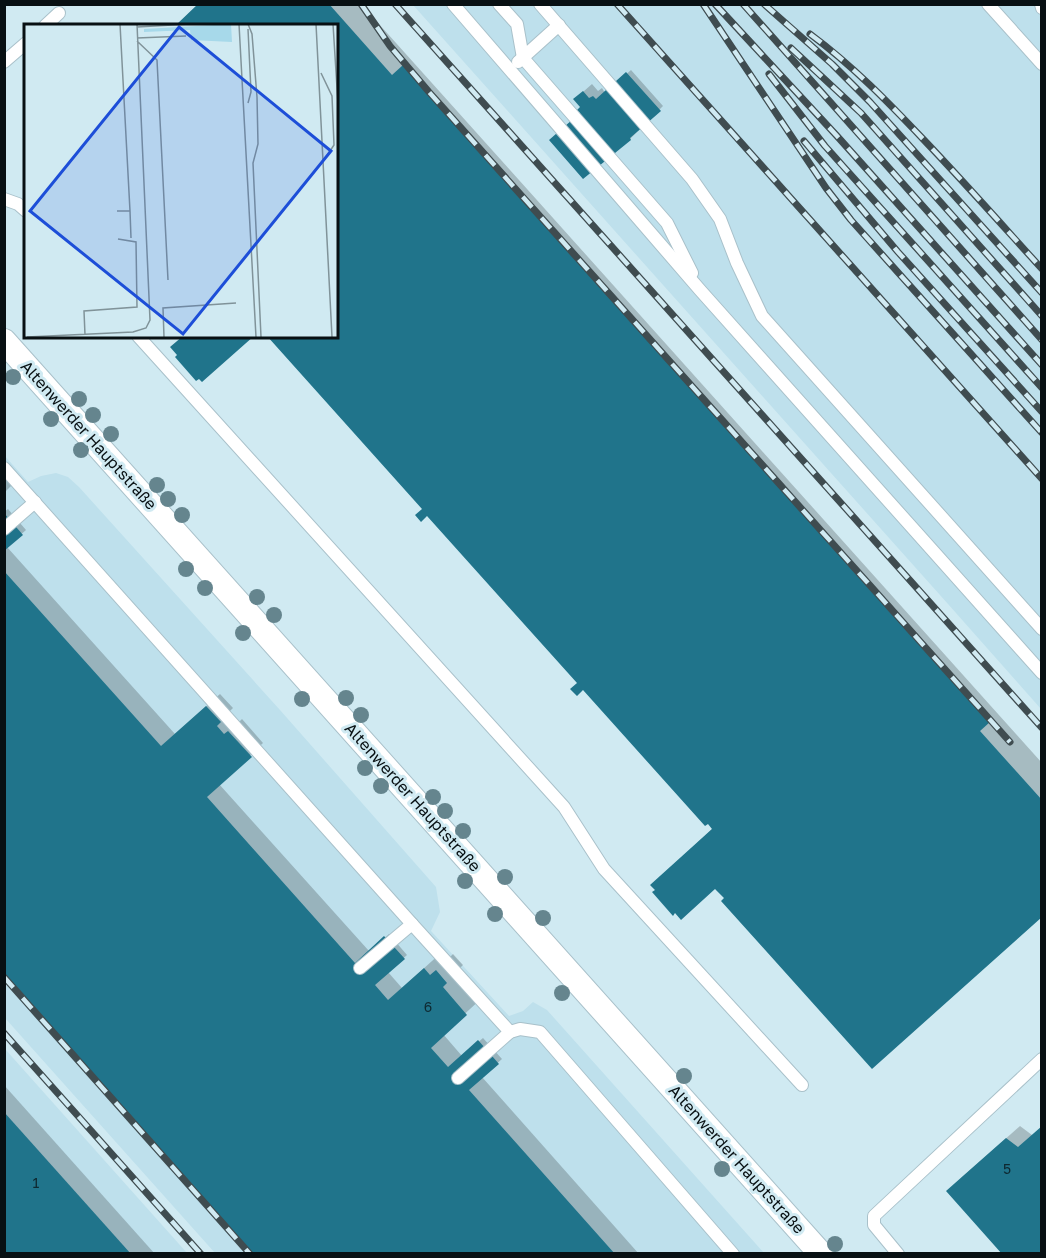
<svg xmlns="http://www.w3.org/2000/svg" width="1046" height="1258" font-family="'Golos Text',sans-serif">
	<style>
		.built { fill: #bee0ec }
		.shadow { fill: #0003 }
		.building { fill: #20748b }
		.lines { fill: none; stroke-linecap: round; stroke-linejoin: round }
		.service-casing { stroke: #a9c1ca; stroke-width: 14 }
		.minor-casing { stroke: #a9c1ca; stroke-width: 26 }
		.service { stroke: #fff; stroke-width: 12 }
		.minor { stroke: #fff; stroke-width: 24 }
		.rail-casing { stroke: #3f4c50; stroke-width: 7 }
		.rail { stroke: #d0eaf2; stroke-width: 4.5; stroke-dasharray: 14; stroke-linecap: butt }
		.tree { fill: #65858e }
		.labels { text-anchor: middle; stroke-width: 6; stroke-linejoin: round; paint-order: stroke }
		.number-label { font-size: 14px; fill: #0e2931 }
		.street-label { font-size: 16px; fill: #081013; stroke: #d0eaf2 }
		.inset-road { fill: none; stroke: #809399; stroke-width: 1.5 }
		.view { fill: #1d4ed8; fill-opacity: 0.15; stroke: #1d4ed8; stroke-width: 3 }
		.inset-edge { fill: none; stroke: #081013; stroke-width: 3 }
	</style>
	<rect width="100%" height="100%" fill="#d0eaf2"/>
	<!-- built -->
	<g class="built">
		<path d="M 413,5 L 1041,5 L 1041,709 L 948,604 Z"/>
		<path d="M 4,455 L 28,482 L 41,476 L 56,473 L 68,477 L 79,487 L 280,710 L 436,887 L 440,912 L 431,931 L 509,1016 L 523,1011 L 533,1002 L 547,1010 L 764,1253 L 215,1253 L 5,1018 Z"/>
		<path d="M 5,1049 L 187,1253 L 5,1253 Z"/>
	</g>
	<!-- shadow -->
	<g class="shadow">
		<path d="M 199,4 L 361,4 L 1042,763 L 1042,915 L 726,898 L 716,887 L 657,890 L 652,885 L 713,828 L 579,683 L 269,336 L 336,336 L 336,26 L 175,26 Z"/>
		<path d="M 631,70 L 663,106 L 630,139 L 582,113 L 582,107 L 575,99 L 592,84 L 598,91 L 602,88 L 605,93 Z"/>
		<path d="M 4,463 L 18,479 L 4,493 Z"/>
		<path d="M 8,509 L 26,530 L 7,547 L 175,734 L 220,694 L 233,708 L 229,712 L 238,723 L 242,719 L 263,743 L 219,784 L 369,951 L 389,934 L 407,955 L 388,972 L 402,988 L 442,952 L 448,959 L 453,954 L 463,965 L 459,969 L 483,997 L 443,1034 L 462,1056 L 483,1038 L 502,1059 L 482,1077 L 639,1254 L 251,1254 L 4,978 L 4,512 Z"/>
		<path d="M 4,1085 L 155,1254 L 4,1254 Z"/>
		<path d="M 1020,1126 L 1032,1135 L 1042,1254 L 961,1178 Z"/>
	</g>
	<!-- building -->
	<g class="building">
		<path d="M 198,4 L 329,4 L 392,75 L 403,65 L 990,722 L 980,731 L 1042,800 L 1042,917 L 872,1069 L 721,901 L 724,898 L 715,889 L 681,920 L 675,913 L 673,916 L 652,892 L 655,890 L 650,885 L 712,829 L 708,824 L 705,826 L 583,690 L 577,696 L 570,689 L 577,683 L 427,516 L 421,522 L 415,515 L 422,509 L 267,336 L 336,336 L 336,26 L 175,26 Z"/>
		<path d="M 626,72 L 661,111 L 630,138 L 631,140 L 583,179 L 549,140 L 580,113 L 577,110 L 580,107 L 573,99 L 583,91 L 589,98 L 593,96 L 596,99 Z"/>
		<path d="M 183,336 L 254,336 L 202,382 L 199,379 L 196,381 L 175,357 L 177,355 L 170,347 Z"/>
		<path d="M 4,513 L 23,535 L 4,551 Z"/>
		<path d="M 4,571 L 161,746 L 206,706 L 221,722 L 217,726 L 224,734 L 228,731 L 252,757 L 207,797 L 355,963 L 384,936 L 405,959 L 375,985 L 388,1000 L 424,968 L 430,975 L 436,970 L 447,983 L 443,987 L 467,1015 L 431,1048 L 448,1067 L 478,1040 L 499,1064 L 469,1090 L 615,1254 L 249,1254 L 4,981 Z"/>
		<path d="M 4,1112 L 131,1254 L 4,1254 Z"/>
		<path d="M 1042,1126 L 1042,1254 L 1002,1254 L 946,1191 L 1006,1138 L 1018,1147 Z"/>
	</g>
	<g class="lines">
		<defs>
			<g id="service">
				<path d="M 453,4 L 700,290 L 1042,673"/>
				<path d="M 499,4 L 517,24 L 523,58 L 667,223 L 692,273"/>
				<path d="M 540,4 L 692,179 L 720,219 L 737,263 L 762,316 L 1042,629"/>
				<path d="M 988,4 L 1042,64"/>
				<path d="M 1041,4 L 1042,8"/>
				<path d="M 45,26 L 59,13"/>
				<path d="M 4,62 L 26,43"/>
				<path d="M 518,62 L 559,25"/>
				<path d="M 4,199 L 18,204 L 26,211"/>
				<path d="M 138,336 L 564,807 L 604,869 L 802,1085"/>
				<path d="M 4,468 L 412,924"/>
				<path d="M 4,529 L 35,502"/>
				<path d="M 360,968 L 412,924 L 510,1032"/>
				<path d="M 458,1078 L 510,1032 L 520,1029 L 540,1032 L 733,1254"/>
				<path d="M 898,1254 L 874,1225 L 874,1216 L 1042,1059"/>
			</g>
			<path id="minor" d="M 4,341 L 821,1254"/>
		</defs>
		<!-- service casing -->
		<use href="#service" class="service-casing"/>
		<!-- minor casing -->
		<use href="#minor" class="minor-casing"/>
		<!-- service -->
		<use href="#service" class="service"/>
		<!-- minor -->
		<use href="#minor" class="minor"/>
		<defs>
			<g id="rail">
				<path d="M 361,4 L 390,46 L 429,92 L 1010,742"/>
				<path d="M 395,4 L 1042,728"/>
				<path d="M 617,4 L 1042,479"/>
				<path d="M 703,4 L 826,188 L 851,220 L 1042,433"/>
				<path d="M 715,4 L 837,136 L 1042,365"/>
				<path d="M 743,4 L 1042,340"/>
				<path d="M 764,4 L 832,64 L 870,102 L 1042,293"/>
				<path d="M 810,34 C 853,66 888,102 924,140 C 964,182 1003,226 1042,269"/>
				<path d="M 791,48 L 861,113 L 1042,316"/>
				<path d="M 769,74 L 825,146 L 1042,388"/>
				<path d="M 804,141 L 898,252 L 1042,412"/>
				<path d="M 4,977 L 250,1254"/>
				<path d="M 4,1033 L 201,1254"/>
			</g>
		</defs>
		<!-- rail casing -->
		<use href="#rail" class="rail-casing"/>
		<!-- rail -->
		<use href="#rail" class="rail"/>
	</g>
	<!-- trees -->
	<g class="tree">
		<circle cx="13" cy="377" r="8"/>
		<circle cx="79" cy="399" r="8"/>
		<circle cx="93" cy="415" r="8"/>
		<circle cx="51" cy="419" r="8"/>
		<circle cx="111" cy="434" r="8"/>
		<circle cx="81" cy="450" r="8"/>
		<circle cx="157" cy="485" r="8"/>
		<circle cx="168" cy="499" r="8"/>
		<circle cx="182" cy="515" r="8"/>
		<circle cx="186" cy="569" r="8"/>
		<circle cx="205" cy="588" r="8"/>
		<circle cx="257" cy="597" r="8"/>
		<circle cx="274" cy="615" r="8"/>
		<circle cx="243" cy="633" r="8"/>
		<circle cx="346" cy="698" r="8"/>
		<circle cx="302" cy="699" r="8"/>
		<circle cx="361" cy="715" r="8"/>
		<circle cx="365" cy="768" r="8"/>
		<circle cx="381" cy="786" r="8"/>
		<circle cx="433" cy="797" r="8"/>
		<circle cx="445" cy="811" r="8"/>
		<circle cx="463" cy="831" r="8"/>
		<circle cx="505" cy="877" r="8"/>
		<circle cx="465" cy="881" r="8"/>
		<circle cx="495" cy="914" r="8"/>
		<circle cx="543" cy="918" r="8"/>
		<circle cx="562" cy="993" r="8"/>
		<circle cx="684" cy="1076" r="8"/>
		<circle cx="722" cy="1169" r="8"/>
		<circle cx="835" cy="1244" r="8"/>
	</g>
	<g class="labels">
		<!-- number labels -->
		<g class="number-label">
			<text x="428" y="1012">6</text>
			<text x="1007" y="1174">5</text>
			<text x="36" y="1188">1</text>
		</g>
		<!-- street labels -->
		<g class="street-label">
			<text transform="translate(89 435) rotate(48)" y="6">Altenwerder Hauptstraße</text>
			<text transform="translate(413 797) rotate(48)" y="6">Altenwerder Hauptstraße</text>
			<text transform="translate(737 1159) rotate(48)" y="6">Altenwerder Hauptstraße</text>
		</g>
	</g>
	<!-- overview -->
	<g transform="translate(24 24)">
		<rect width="314" height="314" fill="#d0eaf2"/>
		<path d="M 207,0 L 208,18 L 167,16 L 166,6 L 120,8 L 120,5 Z" fill="#a7d9ea"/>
		<path class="inset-road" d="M 96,0 L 106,187M 215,0 L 232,313M 224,0 L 228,10 L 233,73 L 234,120 L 229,139 L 237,313M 292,0 L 308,313M 309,0 L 314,80M 113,3 L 166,0M 224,5 L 227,68 L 224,79M 113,14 L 162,12M 113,17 L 133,36 L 144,256M 297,49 L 308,72 L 310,121 L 300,136M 93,187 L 106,187 L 107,214M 61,311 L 60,287 L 113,283 L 112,218 L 94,215M 3,313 L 109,308 L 122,304 L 126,296 L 113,0M 140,313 L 139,284 L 212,279"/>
		<path class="view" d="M 155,3 L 307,127 L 159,310 L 6,187 Z"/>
		<rect width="314" height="314" class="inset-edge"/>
	</g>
	<!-- border -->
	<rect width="1046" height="1258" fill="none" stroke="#081013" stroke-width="12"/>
</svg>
